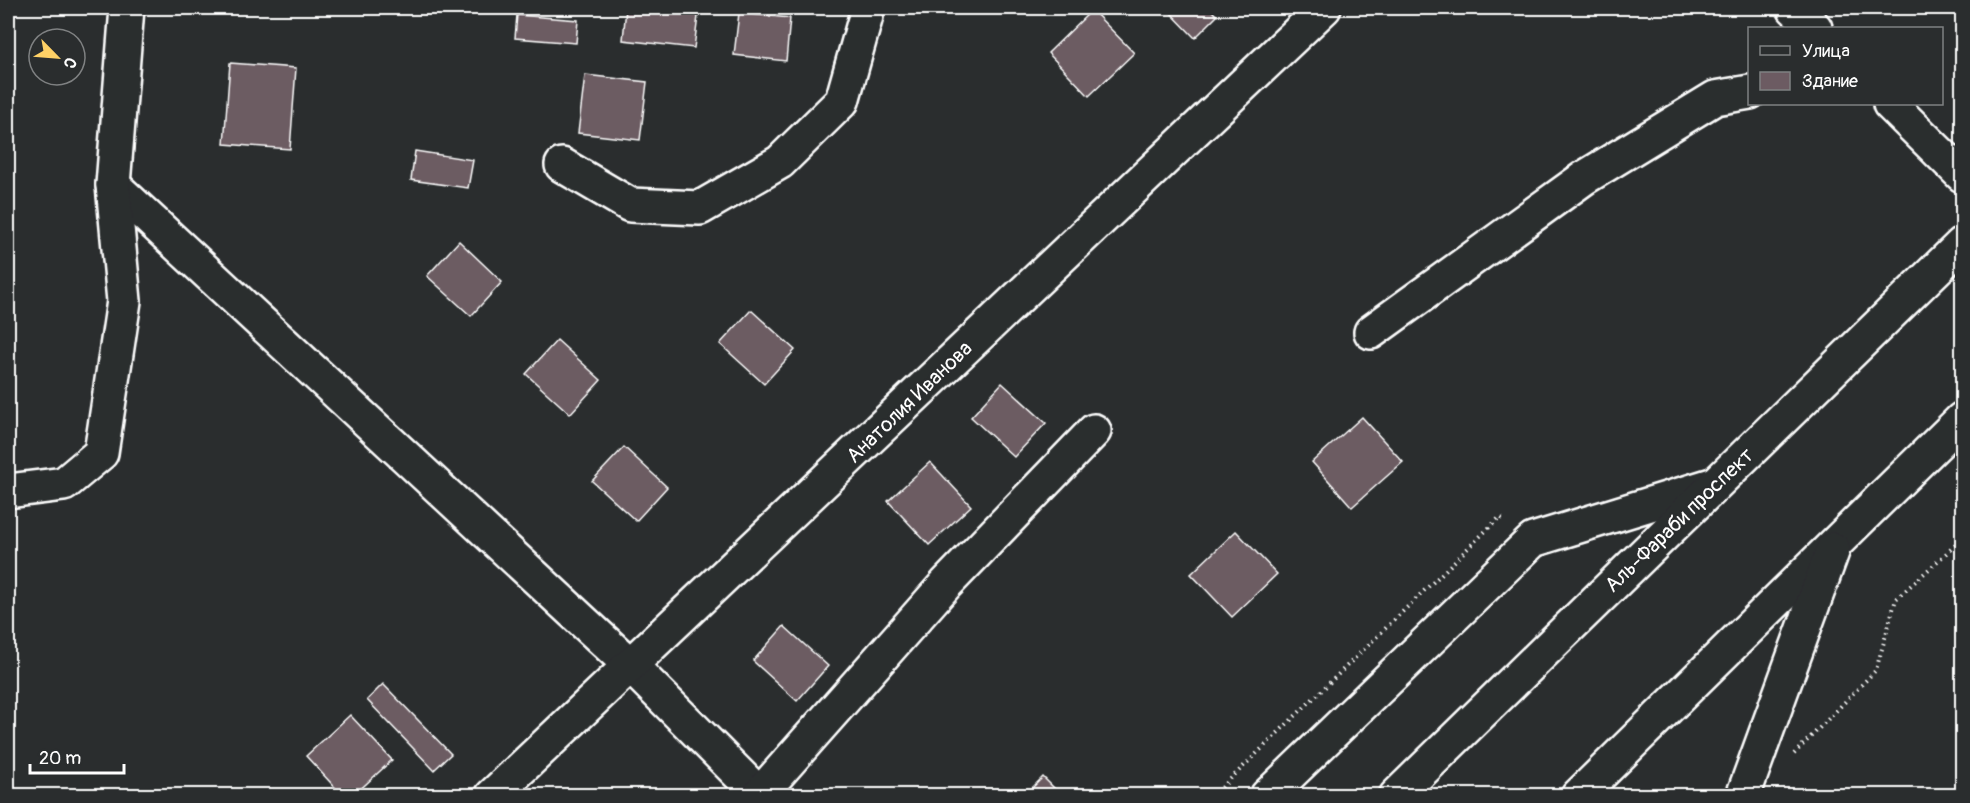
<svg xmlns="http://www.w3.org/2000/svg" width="1970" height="803" font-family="Pangolin,sans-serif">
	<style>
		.building { fill: #6c5b62; stroke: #fff; stroke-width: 1.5 }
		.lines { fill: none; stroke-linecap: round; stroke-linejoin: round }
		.minor-casing { stroke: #fff; stroke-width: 38 }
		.path { stroke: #fff; stroke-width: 4; stroke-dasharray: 1.5 4.5; stroke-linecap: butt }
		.minor { stroke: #2a2d2e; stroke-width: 33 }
		.labels { text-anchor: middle; stroke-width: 4.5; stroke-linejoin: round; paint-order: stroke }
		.street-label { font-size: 21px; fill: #fff; stroke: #2a2d2e }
	</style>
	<rect width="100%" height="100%" fill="#2a2d2e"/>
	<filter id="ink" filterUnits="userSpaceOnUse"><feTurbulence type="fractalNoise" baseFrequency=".0167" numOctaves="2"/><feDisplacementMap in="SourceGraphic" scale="12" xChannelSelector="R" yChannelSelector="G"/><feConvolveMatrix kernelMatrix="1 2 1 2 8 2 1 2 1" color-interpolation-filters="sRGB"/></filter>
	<g filter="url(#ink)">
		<!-- building -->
		<g class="building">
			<path d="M 626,8 L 699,8 L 694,48 L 623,40 Z"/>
			<path d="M 1166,8 L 1209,8 L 1217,16 L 1195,38 Z"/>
			<path d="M 1092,10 L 1134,53 L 1089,96 L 1048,53 Z"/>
			<path d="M 739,13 L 790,18 L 786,61 L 734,55 Z"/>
			<path d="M 517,15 L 578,20 L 576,43 L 515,38 Z"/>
			<path d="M 230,63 L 296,68 L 290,149 L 224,144 Z"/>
			<path d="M 585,75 L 647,82 L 640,140 L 578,133 Z"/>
			<path d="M 415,151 L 473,160 L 468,188 L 411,180 Z"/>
			<path d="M 459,241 L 502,282 L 471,316 L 427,276 Z"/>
			<path d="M 751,310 L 795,350 L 764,384 L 720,344 Z"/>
			<path d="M 557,340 L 601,380 L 570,414 L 526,374 Z"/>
			<path d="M 1002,383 L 1046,423 L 1014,457 L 971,417 Z"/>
			<path d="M 1362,417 L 1403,462 L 1352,507 L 1312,462 Z"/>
			<path d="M 624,447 L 667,487 L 636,521 L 592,481 Z"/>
			<path d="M 930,462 L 971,506 L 929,545 L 888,501 Z"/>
			<path d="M 1236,531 L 1277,574 L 1232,617 L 1191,574 Z"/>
			<path d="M 784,626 L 828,666 L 797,701 L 753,661 Z"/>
			<path d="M 383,684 L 451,754 L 434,770 L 367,700 Z"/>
			<path d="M 350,715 L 392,760 L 353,796 L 343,796 L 306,756 Z"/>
			<path d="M 1043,777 L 1062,796 L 1024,796 Z"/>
		</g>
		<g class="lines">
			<defs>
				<g id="minor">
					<path d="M 1794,8 L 1815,28"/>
					<path d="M 1890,104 L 1962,175"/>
					<path d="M 562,165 L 630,205 L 700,208 L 780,162 L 842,101 L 866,16 L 866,8"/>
					<path d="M 113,185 L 631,666 L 761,796"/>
					<path d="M 1371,332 L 1584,178 L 1715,98 L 1750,92"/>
					<path d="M 8,491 L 64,484 L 101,453 L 124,301 L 113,185 L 127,8"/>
					<path d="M 760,794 L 946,584 L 1094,431"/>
					<path d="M 492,796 L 1324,8"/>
					<path d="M 1267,796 L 1533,540 L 1712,485"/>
					<path d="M 1396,796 L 1962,244"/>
					<path d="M 1578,796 L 1962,419"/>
					<path d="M 1743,796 L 1833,549"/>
				</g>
			</defs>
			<!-- minor casing -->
			<use href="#minor" class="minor-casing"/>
			<!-- path -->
			<g class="path">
				<path d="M 1794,754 L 1876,670 L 1896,599 L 1962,539"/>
				<path d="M 1213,796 L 1500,517 L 1506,521"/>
			</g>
			<!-- minor -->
			<use href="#minor" class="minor"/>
		</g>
	</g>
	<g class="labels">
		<!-- street labels -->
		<g class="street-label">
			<text transform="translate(909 402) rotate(-44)" y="7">Анатолия Иванова</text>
			<text transform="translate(1679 520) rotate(-44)" y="7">Аль-Фараби проспект</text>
		</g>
	</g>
	<!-- margin -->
	<rect width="1970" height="803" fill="none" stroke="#2a2d2e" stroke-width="30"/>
	<rect x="15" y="15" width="1940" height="773" fill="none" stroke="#fff" stroke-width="2" filter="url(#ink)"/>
	<!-- legend -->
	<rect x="1748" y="27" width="195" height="78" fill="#2a2d2e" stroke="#7f8182" stroke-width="1.5"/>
	<rect x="1760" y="46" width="30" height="9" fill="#2a2d2e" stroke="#7f8182" stroke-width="1.5"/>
	<text x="1802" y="57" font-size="18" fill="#ffffff">Улица</text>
	<rect x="1760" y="72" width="30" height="18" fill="#6c5b62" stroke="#7f8182" stroke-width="1.5"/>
	<text x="1802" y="87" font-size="18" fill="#ffffff">Здание</text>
	<!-- north arrow -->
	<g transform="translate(57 57) rotate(115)"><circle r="28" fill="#2a2d2e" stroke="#7f8182" stroke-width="1.5"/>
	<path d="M0-4.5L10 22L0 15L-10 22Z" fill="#ffd166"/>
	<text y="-9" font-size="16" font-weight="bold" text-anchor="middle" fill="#ffffff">С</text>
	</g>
	<!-- scale -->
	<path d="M30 764v9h94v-9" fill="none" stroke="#ffffff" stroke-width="3"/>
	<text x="39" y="764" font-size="18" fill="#ffffff" stroke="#2a2d2e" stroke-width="4.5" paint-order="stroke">20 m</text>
</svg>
